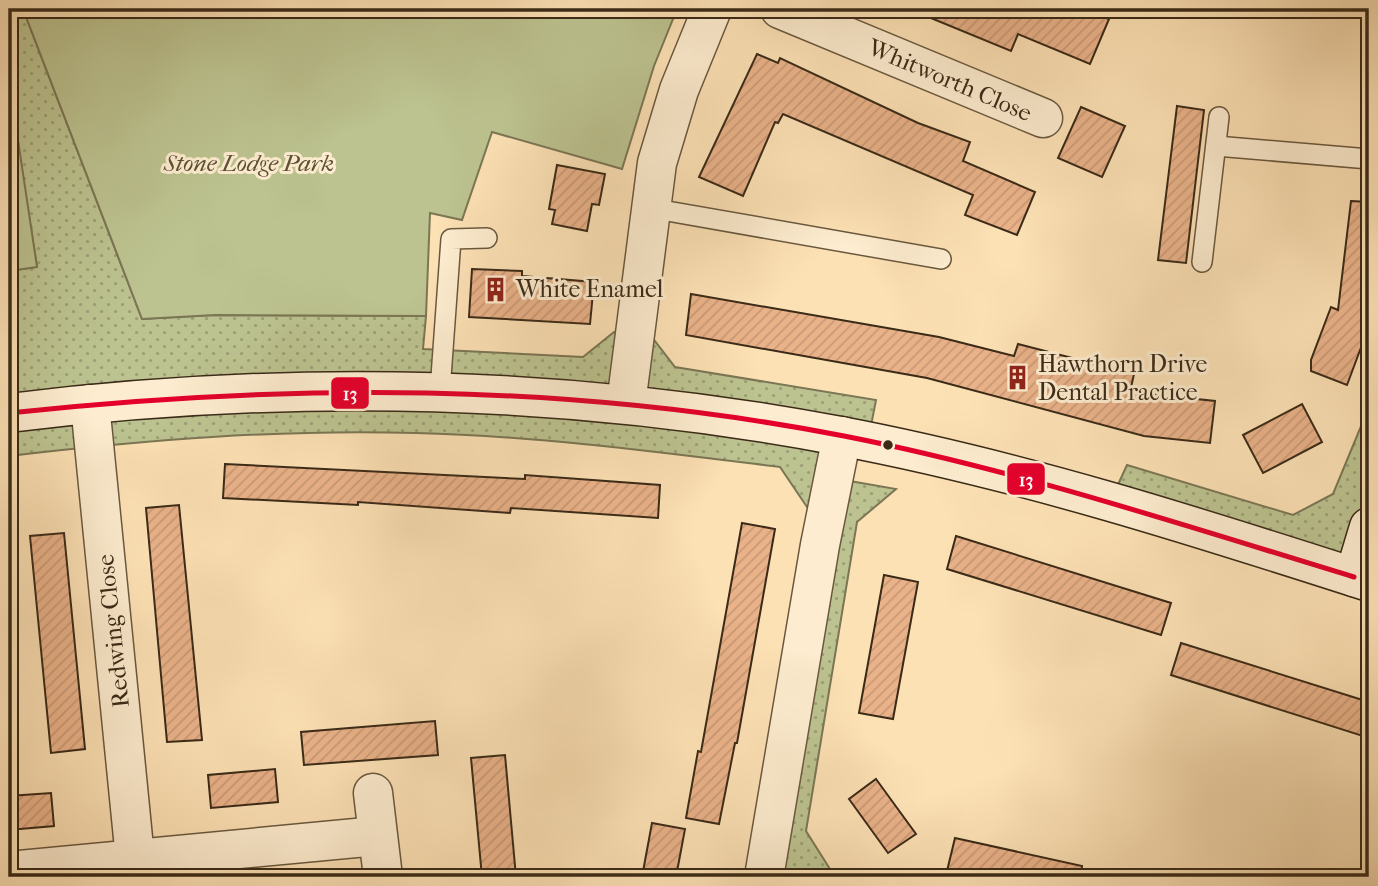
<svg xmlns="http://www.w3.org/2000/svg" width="1378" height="886" font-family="'IM FELL French Canon',serif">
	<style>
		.grass { fill: url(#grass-dots); stroke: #7b7654; stroke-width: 2 }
		.park { fill: #bcc390; stroke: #7b7654; stroke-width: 2 }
		.building { fill: url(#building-hatch); stroke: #3a2a17; stroke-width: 2 }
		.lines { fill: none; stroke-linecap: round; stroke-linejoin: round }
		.lane-casing { stroke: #6a583e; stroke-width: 22 }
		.street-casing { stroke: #6a583e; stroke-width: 41 }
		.secondary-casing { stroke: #3a2a17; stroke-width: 41 }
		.lane { stroke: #fdeccf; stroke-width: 19 }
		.street { stroke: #fdeccf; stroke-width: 38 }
		.secondary { stroke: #fdeccf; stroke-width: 38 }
		.bus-1-casing { stroke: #fdeccf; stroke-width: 10 }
		.bus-1 { stroke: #e4002b; stroke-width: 5 }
		.bus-dot { fill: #3a2a17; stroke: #fdeccf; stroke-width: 2.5 }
		.labels { text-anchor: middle; stroke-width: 6; stroke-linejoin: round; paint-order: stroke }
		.street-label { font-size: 24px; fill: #3a2a17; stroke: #fdeccf }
		.park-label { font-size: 24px; font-style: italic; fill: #5a5035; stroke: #fdeccf }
		.poi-label { font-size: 24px; fill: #3a2a17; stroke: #fdeccf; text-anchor: start }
		.line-badge { stroke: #fdeccf; stroke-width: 2.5 }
		.badge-label { font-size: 19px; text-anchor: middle; font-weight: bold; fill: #fff }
	</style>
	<defs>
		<pattern id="grass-dots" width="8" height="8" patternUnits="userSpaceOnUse" patternTransform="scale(1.75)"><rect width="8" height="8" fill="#bcc390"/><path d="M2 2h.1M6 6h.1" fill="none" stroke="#9a9f75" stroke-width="1.8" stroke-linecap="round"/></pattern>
		<pattern id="building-hatch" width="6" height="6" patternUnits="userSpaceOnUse" patternTransform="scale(1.75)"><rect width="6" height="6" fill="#eab289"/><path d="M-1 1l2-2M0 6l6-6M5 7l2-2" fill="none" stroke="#c99976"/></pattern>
	</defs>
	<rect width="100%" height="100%" fill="#fce1b5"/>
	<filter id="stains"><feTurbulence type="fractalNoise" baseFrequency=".00286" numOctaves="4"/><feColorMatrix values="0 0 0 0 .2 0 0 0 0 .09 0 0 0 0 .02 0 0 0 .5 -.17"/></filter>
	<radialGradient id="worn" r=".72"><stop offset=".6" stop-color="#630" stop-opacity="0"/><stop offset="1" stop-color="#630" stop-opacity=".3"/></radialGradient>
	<!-- grass -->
	<g class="grass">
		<path d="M 11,9 L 23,9 L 142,319 L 215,315 L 426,316 L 423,349 L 583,357 L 614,332 L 651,336 L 675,367 L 876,400 L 868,441 L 833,478 L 896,489 L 857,522 L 806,831 L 835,877 L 764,877 L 825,513 L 807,507 L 780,467 C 659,452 538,436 416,433 C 280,429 144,440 9,456 L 9,271 L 37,267 L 12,107 L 9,108 Z"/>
		<path d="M 1369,407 L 1369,582 L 1110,502 L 1127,465 L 1293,515 L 1333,494 Z"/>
	</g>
	<!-- park -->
	<g class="park">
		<path d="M 23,9 L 677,9 L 654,66 L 622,169 L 492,132 L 462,220 L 430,213 L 426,316 L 215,315 L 142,319 Z"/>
		<path d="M 13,107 L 37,267 L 9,271 L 9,108 Z"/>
	</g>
	<!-- building -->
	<g class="building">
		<path d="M 909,9 L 1083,9 L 1109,19 L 1090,64 L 1018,34 L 1011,51 Z"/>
		<path d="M 757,54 L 778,63 L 780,58 L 918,123 L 970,142 L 963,161 L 1035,192 L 1017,235 L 965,215 L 973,195 L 783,114 L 778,123 L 775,122 L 743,196 L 699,177 Z"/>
		<path d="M 1177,106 L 1204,110 L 1186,263 L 1158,260 Z"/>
		<path d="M 1081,107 L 1125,126 L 1102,177 L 1058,158 Z"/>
		<path d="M 557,165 L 605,174 L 599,205 L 592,204 L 587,231 L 552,224 L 555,210 L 549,209 Z"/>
		<path d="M 1351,201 L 1369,202 L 1369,326 L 1347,385 L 1311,371 L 1311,360 L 1331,307 L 1338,310 Z"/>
		<path d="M 472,269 L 522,271 L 522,276 L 594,282 L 590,324 L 469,317 Z"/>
		<path d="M 691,294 L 939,337 L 1014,356 L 1018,344 L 1134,374 L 1130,392 L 1215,401 L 1210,443 L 1144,436 L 927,378 L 686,335 Z"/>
		<path d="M 1302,404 L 1322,442 L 1263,473 L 1243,435 Z"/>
		<path d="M 225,464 L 525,479 L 525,475 L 660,485 L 658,518 L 511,508 L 510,513 L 358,502 L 358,505 L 223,498 Z"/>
		<path d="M 179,505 L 202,740 L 167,742 L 146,508 Z"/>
		<path d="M 742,523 L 775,529 L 737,743 L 735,743 L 719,824 L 686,818 L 698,751 L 701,752 Z"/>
		<path d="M 64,533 L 85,749 L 51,753 L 30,536 Z"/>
		<path d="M 956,536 L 1171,603 L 1161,635 L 947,569 Z"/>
		<path d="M 884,575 L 918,582 L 893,719 L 859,713 Z"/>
		<path d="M 1181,643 L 1369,702 L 1369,738 L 1171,675 Z"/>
		<path d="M 435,721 L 438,755 L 304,765 L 301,732 Z"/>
		<path d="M 505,755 L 516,877 L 482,877 L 471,758 Z"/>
		<path d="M 275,769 L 278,802 L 211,808 L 208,775 Z"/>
		<path d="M 876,779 L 916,834 L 888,853 L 849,799 Z"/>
		<path d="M 51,793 L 54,826 L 9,830 L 9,796 Z"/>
		<path d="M 652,823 L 685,829 L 676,877 L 642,877 Z"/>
		<path d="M 955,838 L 1082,866 L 1081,877 L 978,877 L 947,871 Z"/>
	</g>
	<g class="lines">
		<defs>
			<g id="lane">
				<path d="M 1216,146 L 1369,159"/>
				<path d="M 650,208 L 941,259"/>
				<path d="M 1202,262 L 1219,117"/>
				<path d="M 440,391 L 451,239 L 487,238"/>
			</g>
			<g id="street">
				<path d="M 780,9 L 1043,118"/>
				<path d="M 90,404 L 135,858"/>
				<path d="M 626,404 L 657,163 L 679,90 L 712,9"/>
				<path d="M 373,793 L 383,877"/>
				<path d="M 9,871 L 377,836"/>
				<path d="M 764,877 L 820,545 L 842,436"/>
			</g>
			<g id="secondary">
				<path d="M 9,413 C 285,379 566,384 840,436 C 1020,470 1195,526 1369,582"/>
				<path d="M 1354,577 L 1369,527"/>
			</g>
		</defs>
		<!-- lane casing -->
		<use href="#lane" class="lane-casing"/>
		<!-- street casing -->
		<use href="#street" class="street-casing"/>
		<!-- secondary casing -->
		<use href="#secondary" class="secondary-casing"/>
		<!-- lane -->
		<use href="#lane" class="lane"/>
		<!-- street -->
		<use href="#street" class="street"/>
		<!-- secondary -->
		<use href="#secondary" class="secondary"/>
		<defs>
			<path id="bus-1" d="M 9,413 C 288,383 567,382 844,436 C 1017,470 1186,526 1354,577"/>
		</defs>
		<!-- bus-1 casing -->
		<use href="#bus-1" class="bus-1-casing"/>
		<!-- bus-1 -->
		<use href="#bus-1" class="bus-1"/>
	</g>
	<!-- icons -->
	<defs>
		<symbol id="building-bare" viewBox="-9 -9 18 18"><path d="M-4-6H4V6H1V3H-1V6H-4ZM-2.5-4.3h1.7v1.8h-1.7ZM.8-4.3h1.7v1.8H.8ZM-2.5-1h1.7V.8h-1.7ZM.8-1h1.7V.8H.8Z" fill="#8f2418" stroke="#fdeccf" stroke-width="2.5" paint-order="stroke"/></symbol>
	</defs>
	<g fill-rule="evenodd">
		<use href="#building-bare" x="478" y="272" width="35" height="35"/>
		<use href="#building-bare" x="1000" y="360" width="35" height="35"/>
	</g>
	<!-- markers -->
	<circle class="bus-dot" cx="888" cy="445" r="6"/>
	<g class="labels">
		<!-- street labels -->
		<g class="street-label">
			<text transform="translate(950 80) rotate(23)" y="8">Whitworth Close</text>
			<text transform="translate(113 631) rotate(-96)" y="8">Redwing Close</text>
		</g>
		<!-- park labels -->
		<g class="park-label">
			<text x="249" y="171">Stone Lodge Park</text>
		</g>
		<!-- poi labels -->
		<g class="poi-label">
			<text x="516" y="297">White Enamel</text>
			<text x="1038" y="372">Hawthorn Drive<tspan x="1038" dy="28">Dental Practice</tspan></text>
		</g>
	</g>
	<g class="line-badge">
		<rect x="330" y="376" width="40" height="34" rx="7" fill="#e4002b"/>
		<rect x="1006" y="462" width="40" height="34" rx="7" fill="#e4002b"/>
	</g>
	<g class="badge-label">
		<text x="350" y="400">13</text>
		<text x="1026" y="486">13</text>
	</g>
	<!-- margin -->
	<rect width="1378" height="886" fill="none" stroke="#fce1b5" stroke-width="35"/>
	<rect x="10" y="10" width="1357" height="865" fill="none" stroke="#3a2a17" stroke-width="3.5"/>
	<rect x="18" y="18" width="1343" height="851" fill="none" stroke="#3a2a17" stroke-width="2"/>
	<rect width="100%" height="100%" filter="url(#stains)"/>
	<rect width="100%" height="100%" fill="url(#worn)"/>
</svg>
